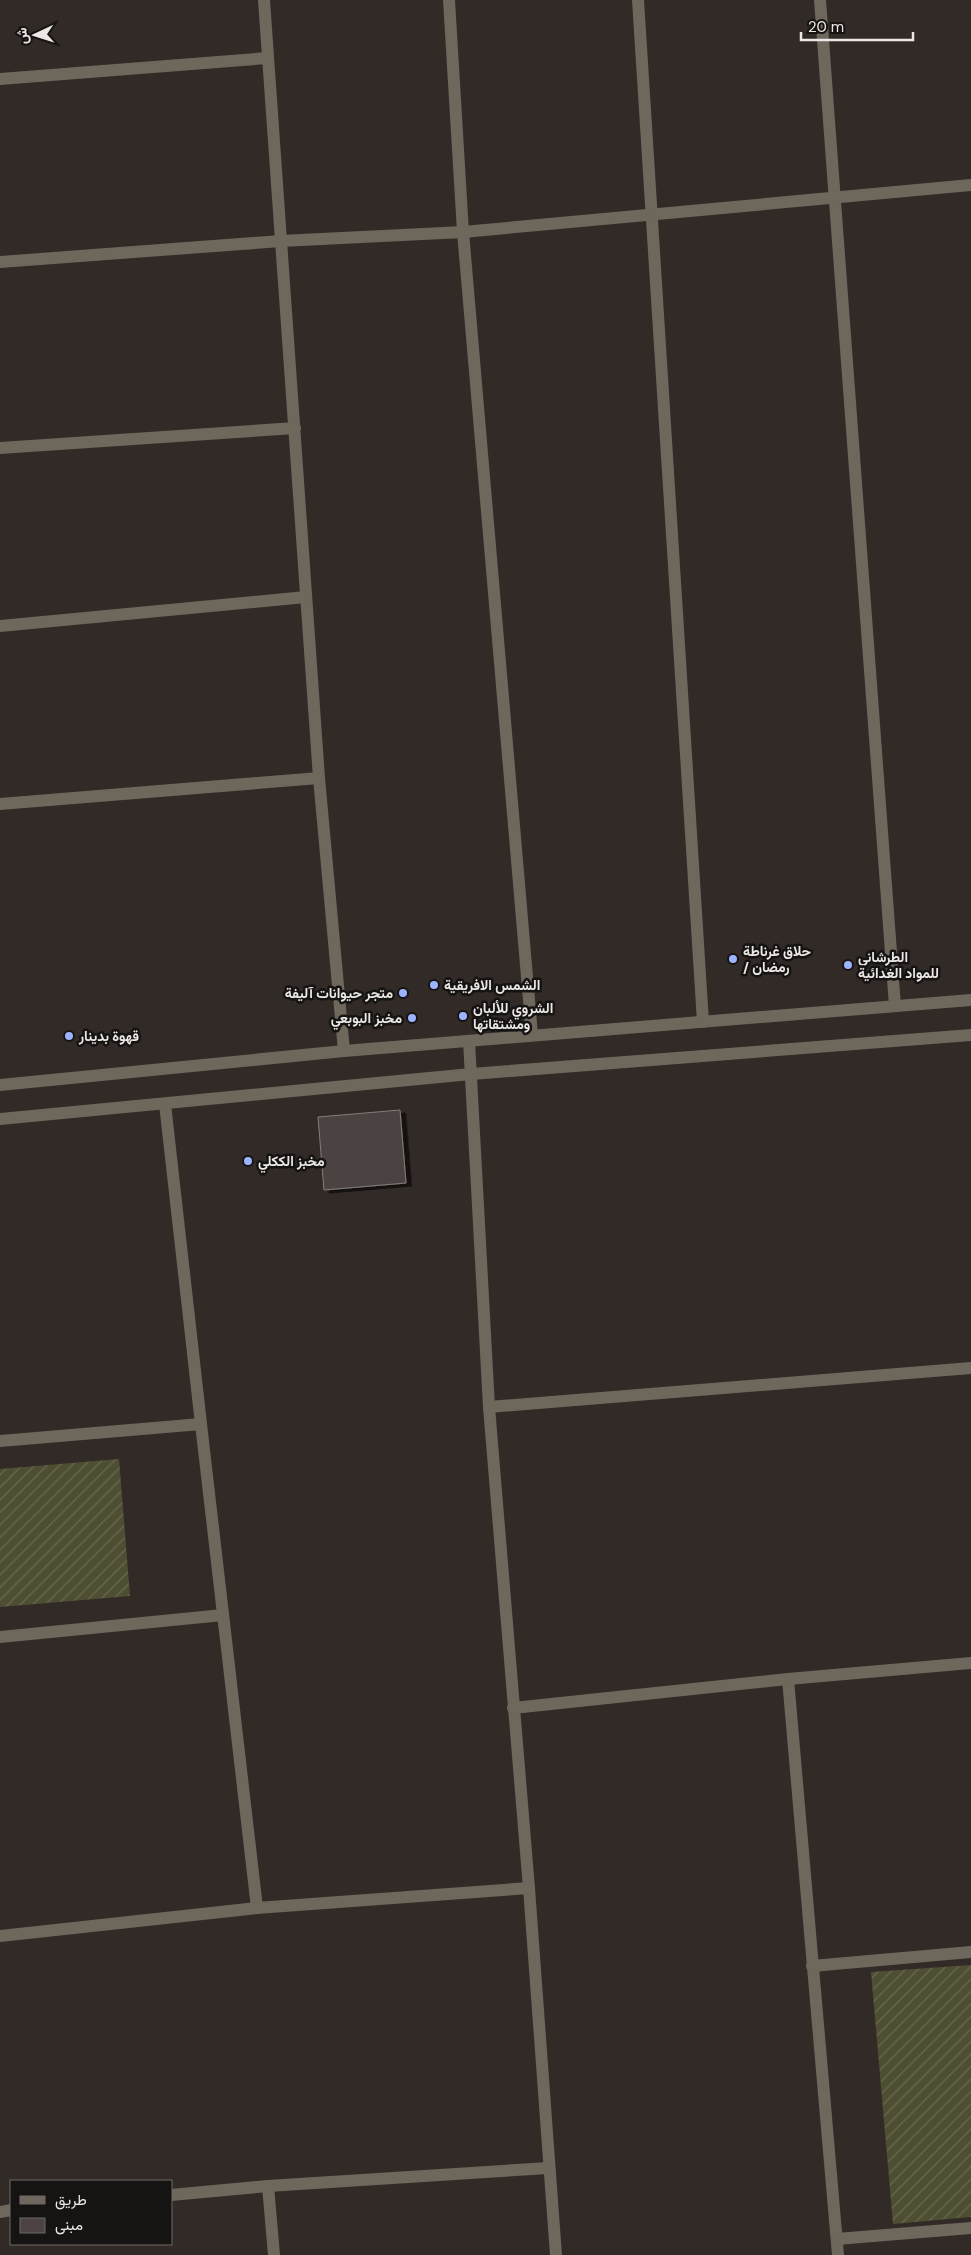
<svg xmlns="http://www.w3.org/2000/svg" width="971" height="2255" font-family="'DM Sans',Vazirmatn,sans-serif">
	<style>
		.garden { fill: url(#garden-furrows) }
		.building { fill: #4c4342; stroke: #857c7b; filter: url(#shadow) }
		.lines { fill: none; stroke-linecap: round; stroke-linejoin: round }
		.minor { stroke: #6e675b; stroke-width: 12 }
		.tertiary { stroke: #6e675b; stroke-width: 12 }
		.poi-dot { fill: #9cb4fd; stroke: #161412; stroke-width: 2 }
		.labels { text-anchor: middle; stroke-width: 5; stroke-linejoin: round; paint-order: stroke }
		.poi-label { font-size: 14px; font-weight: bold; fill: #ede8e6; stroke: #161412; text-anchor: start }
	</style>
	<defs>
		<pattern id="garden-furrows" width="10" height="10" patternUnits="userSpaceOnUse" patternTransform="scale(1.25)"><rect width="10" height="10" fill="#4e4f32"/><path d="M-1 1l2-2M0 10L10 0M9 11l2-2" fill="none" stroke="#686850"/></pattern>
		<filter id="shadow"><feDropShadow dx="5.5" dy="3" stdDeviation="0" flood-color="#0009"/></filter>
	</defs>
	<rect width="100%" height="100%" fill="#312a27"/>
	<!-- garden -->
	<g class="garden">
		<path d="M 119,1459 L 130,1596 L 0,1607 L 0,1469 Z"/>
		<path d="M 971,1965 L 971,2217 L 893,2224 L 871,1972 Z"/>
	</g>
	<!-- building -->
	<path class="building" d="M 400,1110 L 406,1183 L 324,1190 L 318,1117 Z"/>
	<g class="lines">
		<!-- minor -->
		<g class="minor">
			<path d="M 264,0 L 319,778 L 344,1051"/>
			<path d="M 449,0 L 463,232 L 532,1035"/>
			<path d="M 638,0 L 703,1022"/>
			<path d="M 820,0 L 895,1006"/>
			<path d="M 0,79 L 268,58"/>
			<path d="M 0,262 L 281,241 L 463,232 L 971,185"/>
			<path d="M 0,448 L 295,428"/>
			<path d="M 0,626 L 306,597"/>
			<path d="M 0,804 L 319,778"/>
			<path d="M 469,1041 L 489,1407 L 529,1888 L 556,2255"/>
			<path d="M 165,1104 L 201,1424"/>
			<path d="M 489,1407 L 971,1368"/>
			<path d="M 0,1441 L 201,1424 L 257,1908"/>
			<path d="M 0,1637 L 223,1615"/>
			<path d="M 788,1679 L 838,2255"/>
			<path d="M 513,1708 L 788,1679 L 971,1663"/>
			<path d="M 0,1936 L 257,1908 L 529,1888"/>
			<path d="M 812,1966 L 971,1952"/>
			<path d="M 268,2186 L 274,2255"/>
			<path d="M 171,2195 L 268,2186 L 548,2168"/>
			<path d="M 0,2212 L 11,2210"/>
			<path d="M 837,2239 L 971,2228"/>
		</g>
		<!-- tertiary -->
		<g class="tertiary">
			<path d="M 0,1085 L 344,1051 L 971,1000"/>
			<path d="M 0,1119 L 471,1074 L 971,1035"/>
		</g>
	</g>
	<!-- markers -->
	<g class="poi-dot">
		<circle cx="733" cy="959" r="5"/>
		<circle cx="848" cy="965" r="5"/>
		<circle cx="434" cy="985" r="5"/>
		<circle cx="403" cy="993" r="5"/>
		<circle cx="463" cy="1016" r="5"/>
		<circle cx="412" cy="1018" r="5"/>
		<circle cx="69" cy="1036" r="5"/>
		<circle cx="248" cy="1161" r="5"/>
	</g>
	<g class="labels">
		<!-- poi labels -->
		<g class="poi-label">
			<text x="743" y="956">حلاق غرناطة<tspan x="743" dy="16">/ رمضان</tspan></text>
			<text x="858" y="962">الطرشاني<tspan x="858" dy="16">للمواد الغدائية</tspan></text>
			<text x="444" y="990">الشمس الافريقية</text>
			<text x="393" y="998" text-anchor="end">متجر حيوانات آليفة</text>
			<text x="473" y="1013">الشروي للألبان<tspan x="473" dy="16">ومشتقاتها</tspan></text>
			<text x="402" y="1023" text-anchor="end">مخبز البوبعي</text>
			<text x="79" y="1041">قهوة بدينار</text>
			<text x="258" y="1166">مخبز الككلي</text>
		</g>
	</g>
	<!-- legend -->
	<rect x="10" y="2180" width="162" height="65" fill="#161412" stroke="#6c6967"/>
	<rect x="20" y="2196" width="25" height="8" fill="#6e675b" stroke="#6c6967"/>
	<text x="55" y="2205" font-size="15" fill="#ede8e6">طريق</text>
	<rect x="20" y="2218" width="25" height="15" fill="#4c4342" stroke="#6c6967"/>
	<text x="55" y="2230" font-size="15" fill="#ede8e6">مبنى</text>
	<!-- north arrow -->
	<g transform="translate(35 35) rotate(266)" stroke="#161412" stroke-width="4" paint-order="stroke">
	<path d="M0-4L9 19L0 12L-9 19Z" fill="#ede8e6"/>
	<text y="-8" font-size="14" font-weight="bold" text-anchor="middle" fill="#ede8e6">ش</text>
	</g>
	<!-- scale -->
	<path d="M801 32v8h112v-8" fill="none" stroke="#ede8e6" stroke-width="2.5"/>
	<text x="808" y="32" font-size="15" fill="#ede8e6" stroke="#161412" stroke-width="4" paint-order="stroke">20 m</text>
</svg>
